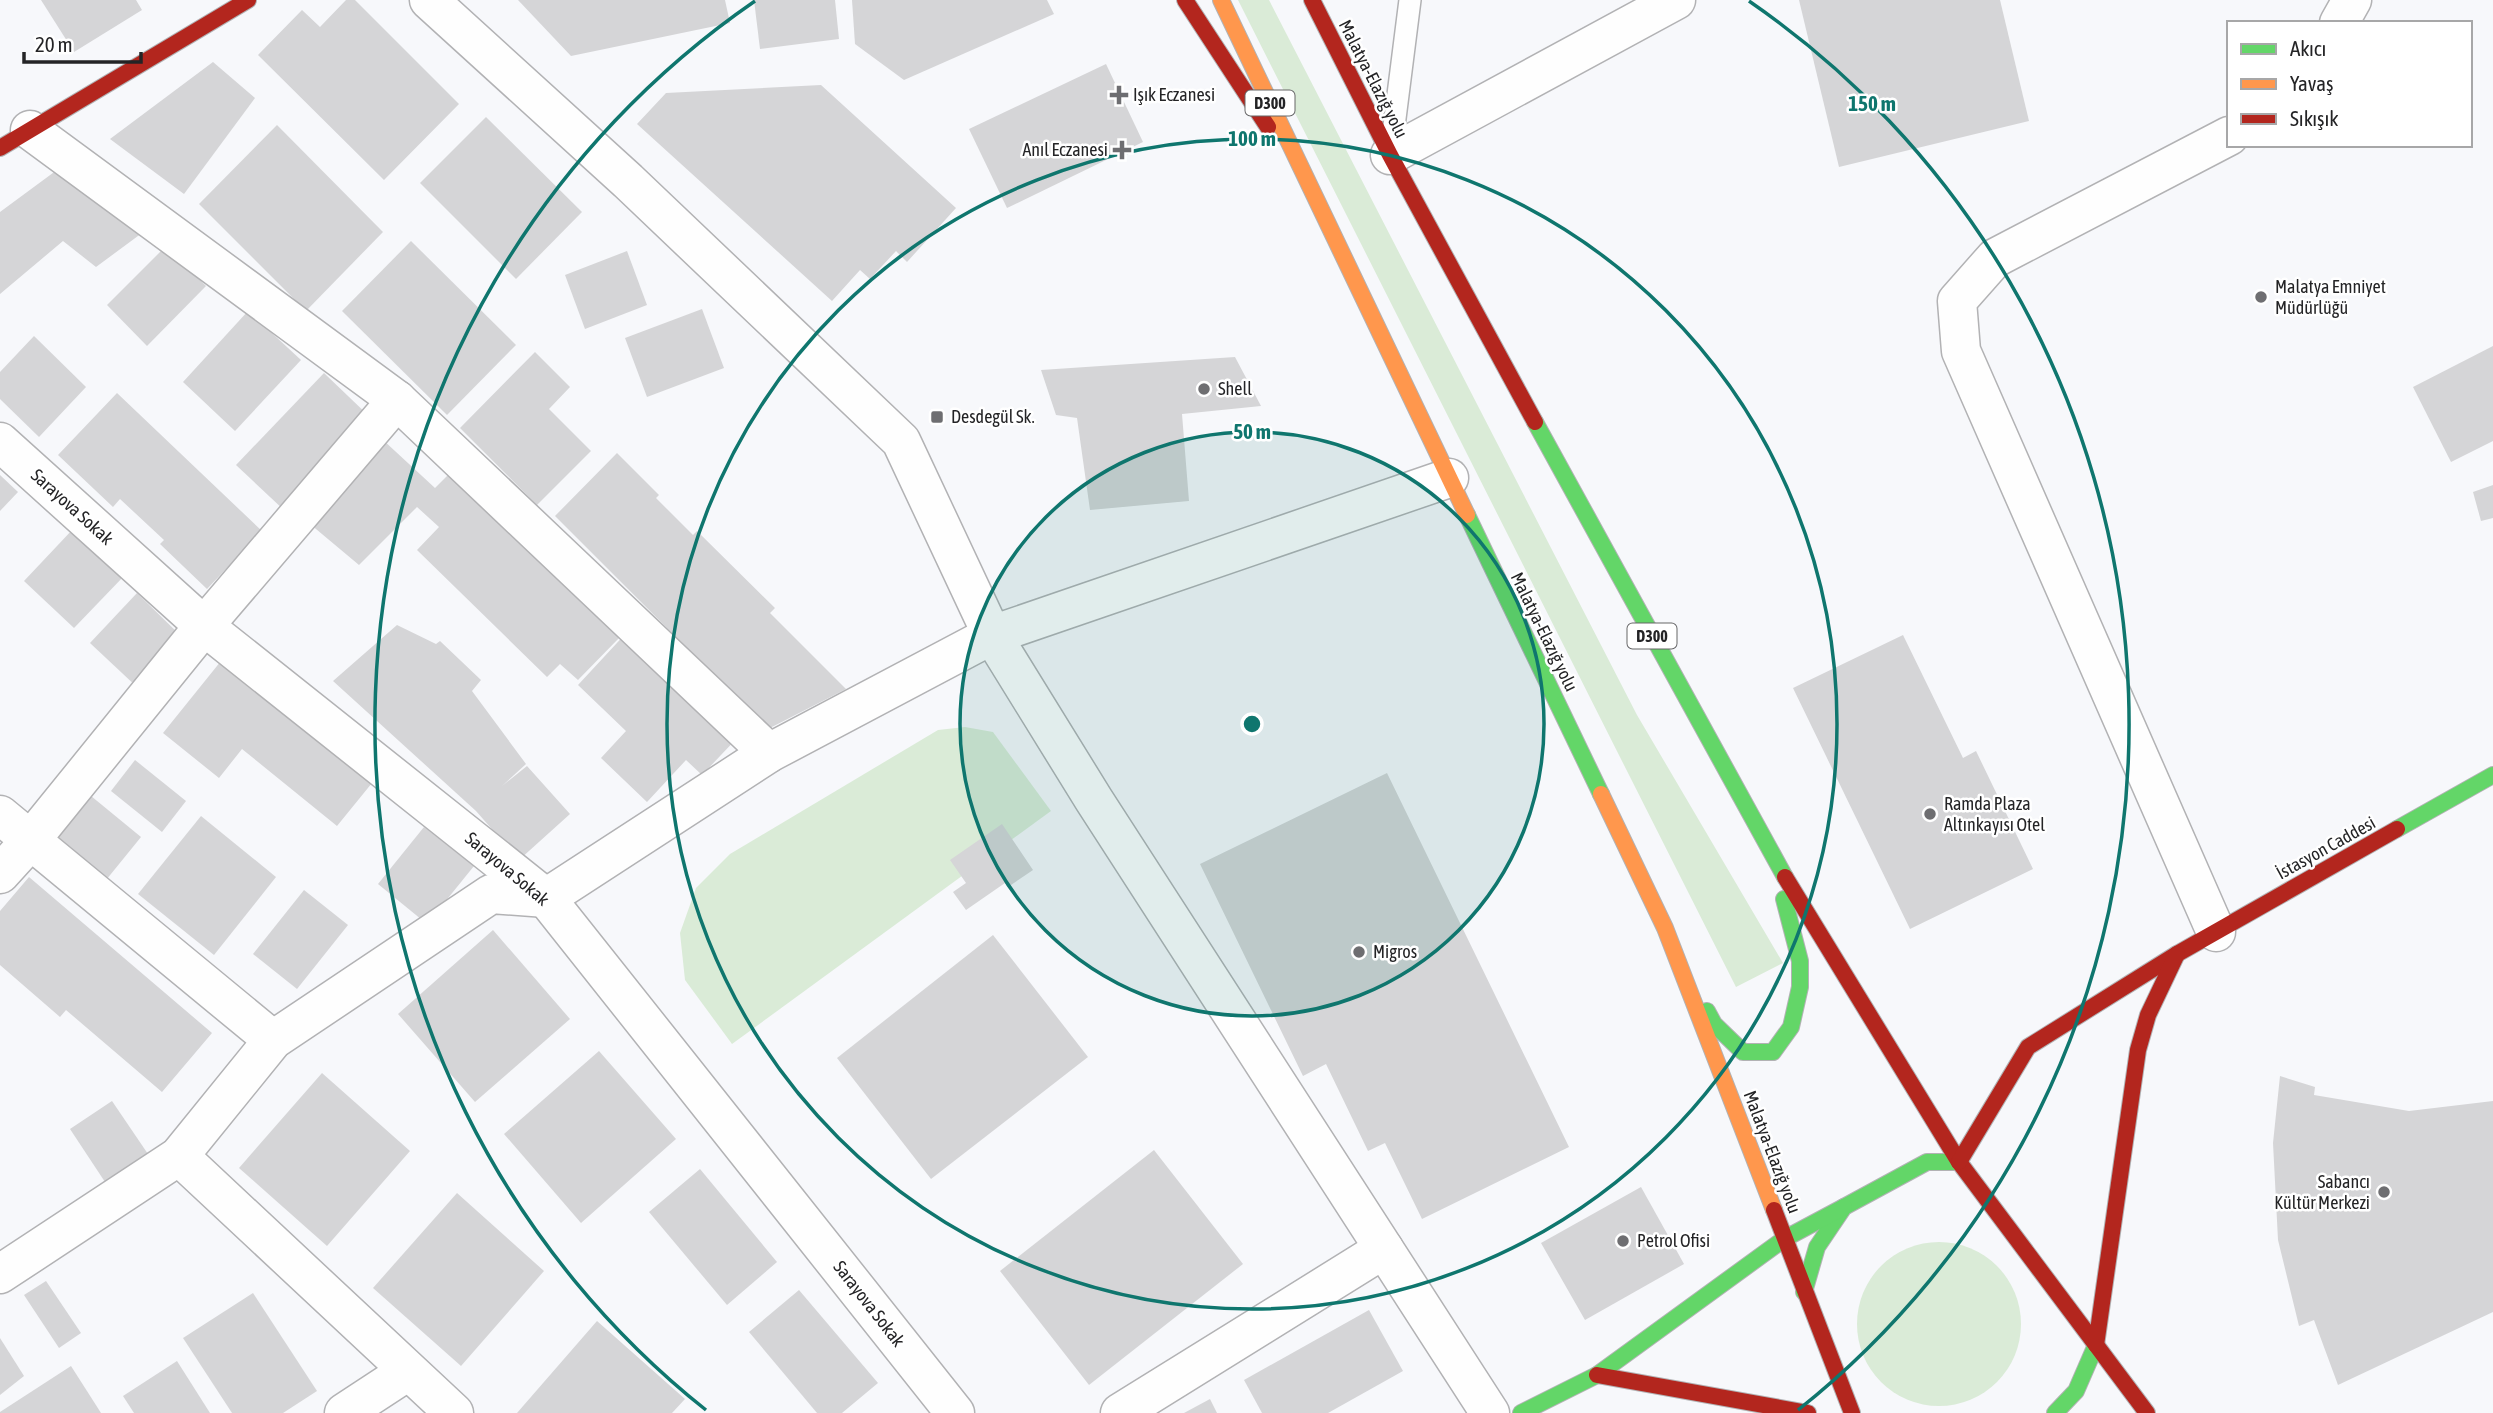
<svg xmlns="http://www.w3.org/2000/svg" width="2493" height="1413" font-family="'Asap Condensed',sans-serif">
	<style>
		.green { fill: #daebd7 }
		.building { fill: #d5d5d7 }
		.lines { fill: none; stroke-linecap: round; stroke-linejoin: round }
		.lane-casing { stroke: #b2b2b4; stroke-width: 24 }
		.street-casing { stroke: #b2b2b4; stroke-width: 41 }
		.fast-casing { stroke: #b2b2b4; stroke-width: 18 }
		.slow-casing { stroke: #b2b2b4; stroke-width: 18 }
		.jam-casing { stroke: #b2b2b4; stroke-width: 18 }
		.lane { stroke: #fefefe; stroke-width: 21 }
		.street { stroke: #fefefe; stroke-width: 38 }
		.fast { stroke: #63d668; stroke-width: 16 }
		.slow { stroke: #ff974d; stroke-width: 16 }
		.jam { stroke: #b3261e; stroke-width: 16 }
		.ring { fill: none; stroke: #0f766e; stroke-width: 3.5 }
		.poi-dot { fill: #6e6e71; stroke: #fff; stroke-width: 2.5 }
		.labels { text-anchor: middle; stroke-width: 5; stroke-linejoin: round; paint-order: stroke }
		.shield { fill: #fff; stroke: #666667; stroke-width: 2 }
		.shield-label { font-size: 16px; font-weight: bold; fill: #242426 }
		.street-label { font-size: 18px; fill: #242426; stroke: #fff }
		.poi-label { font-size: 18px; fill: #242426; stroke: #fff; text-anchor: start }
		.centre { fill: #0f766e; stroke: #fff; stroke-width: 3.5 }
		.ring-label { font-size: 21px; text-anchor: middle; font-weight: bold; fill: #0f766e; stroke: #fff; stroke-width: 5; stroke-linejoin: round; paint-order: stroke }
	</style>
	<rect width="100%" height="100%" fill="#f7f8fb"/>
	<!-- green -->
	<g class="green">
		<path d="M 1238,0 L 1269,0 L 1637,715 L 1783,963 L 1736,987 Z"/>
		<path d="M 965,727 L 993,732 L 1051,811 L 732,1044 L 685,980 L 680,933 L 696,888 L 730,854 L 938,730 Z"/>
		<circle cx="1939" cy="1324" r="82"/>
	</g>
	<!-- building -->
	<g class="building">
		<path d="M 41,0 L 136,0 L 142,10 L 74,52 Z"/>
		<path d="M 346,0 L 355,0 L 459,104 L 384,180 L 258,55 L 302,10 L 320,27 Z"/>
		<path d="M 518,0 L 725,0 L 730,23 L 571,56 Z"/>
		<path d="M 754,0 L 835,0 L 839,39 L 760,49 Z"/>
		<path d="M 852,0 L 1047,0 L 1054,14 L 904,80 L 855,44 Z"/>
		<path d="M 1799,0 L 2000,0 L 2029,121 L 1839,167 Z"/>
		<path d="M 213,62 L 255,98 L 184,194 L 110,139 Z"/>
		<path d="M 1106,64 L 1143,142 L 1007,208 L 969,129 Z"/>
		<path d="M 821,85 L 956,208 L 907,262 L 896,251 L 870,279 L 860,270 L 832,301 L 637,124 L 666,93 Z"/>
		<path d="M 486,117 L 582,212 L 516,279 L 420,183 Z"/>
		<path d="M 277,125 L 383,232 L 306,311 L 199,204 Z"/>
		<path d="M 61,167 L 142,233 L 96,267 L 63,241 L 0,294 L 0,212 Z"/>
		<path d="M 411,241 L 516,345 L 447,415 L 342,311 Z"/>
		<path d="M 166,246 L 206,286 L 147,346 L 107,305 Z"/>
		<path d="M 627,251 L 647,305 L 585,329 L 565,275 Z"/>
		<path d="M 702,309 L 724,368 L 647,397 L 625,338 Z"/>
		<path d="M 248,311 L 301,360 L 235,431 L 183,382 Z"/>
		<path d="M 34,336 L 86,387 L 39,437 L 0,399 L 0,372 Z"/>
		<path d="M 2493,346 L 2493,441 L 2451,462 L 2413,387 Z"/>
		<path d="M 535,352 L 570,387 L 549,409 L 591,451 L 537,505 L 460,428 Z"/>
		<path d="M 1235,357 L 1261,406 L 1182,414 L 1189,501 L 1090,510 L 1077,418 L 1056,415 L 1041,370 Z"/>
		<path d="M 324,373 L 372,419 L 285,511 L 236,465 Z"/>
		<path d="M 117,393 L 262,531 L 207,589 L 160,544 L 164,540 L 120,499 L 113,507 L 58,455 Z"/>
		<path d="M 382,439 L 435,488 L 451,472 L 621,636 L 578,680 L 560,664 L 547,677 L 417,550 L 439,527 L 417,507 L 359,565 L 310,524 Z"/>
		<path d="M 617,453 L 659,495 L 656,498 L 693,535 L 697,531 L 775,608 L 770,613 L 846,689 L 768,729 L 555,516 Z"/>
		<path d="M 0,475 L 18,492 L 0,511 Z"/>
		<path d="M 2493,485 L 2493,518 L 2481,521 L 2473,492 Z"/>
		<path d="M 74,528 L 124,576 L 74,628 L 24,581 Z"/>
		<path d="M 137,593 L 184,639 L 138,688 L 90,643 Z"/>
		<path d="M 397,625 L 436,644 L 440,641 L 481,680 L 472,691 L 526,764 L 502,786 L 527,766 L 570,814 L 519,860 L 476,811 L 333,681 Z"/>
		<path d="M 629,630 L 740,735 L 702,775 L 686,760 L 647,802 L 601,758 L 626,731 L 578,685 Z"/>
		<path d="M 1903,635 L 1963,758 L 1976,751 L 2033,869 L 1910,929 L 1793,688 Z"/>
		<path d="M 221,661 L 372,783 L 337,826 L 242,749 L 219,778 L 163,733 Z"/>
		<path d="M 135,760 L 186,801 L 162,832 L 111,791 Z"/>
		<path d="M 1387,773 L 1569,1147 L 1422,1219 L 1385,1143 L 1368,1151 L 1326,1064 L 1303,1076 L 1200,864 Z"/>
		<path d="M 91,796 L 141,837 L 102,885 L 52,844 Z"/>
		<path d="M 201,816 L 276,877 L 214,955 L 138,894 Z"/>
		<path d="M 1002,824 L 1033,870 L 1008,887 L 1005,883 L 966,910 L 953,892 L 966,883 L 950,860 Z"/>
		<path d="M 424,827 L 474,866 L 427,924 L 378,884 Z"/>
		<path d="M 29,877 L 212,1033 L 162,1092 L 66,1010 L 60,1017 L 0,965 L 0,911 Z"/>
		<path d="M 304,890 L 348,925 L 297,989 L 253,954 Z"/>
		<path d="M 493,930 L 570,1019 L 475,1102 L 398,1014 Z"/>
		<path d="M 993,935 L 1088,1057 L 931,1179 L 837,1058 Z"/>
		<path d="M 599,1051 L 676,1139 L 581,1223 L 504,1134 Z"/>
		<path d="M 322,1073 L 410,1151 L 327,1246 L 239,1168 Z"/>
		<path d="M 2280,1076 L 2315,1087 L 2314,1095 L 2409,1111 L 2493,1101 L 2493,1312 L 2338,1385 L 2314,1320 L 2299,1326 L 2278,1240 L 2273,1143 Z"/>
		<path d="M 112,1101 L 150,1157 L 107,1185 L 70,1129 Z"/>
		<path d="M 1154,1150 L 1243,1264 L 1089,1385 L 1000,1271 Z"/>
		<path d="M 700,1169 L 777,1262 L 727,1305 L 649,1212 Z"/>
		<path d="M 1641,1187 L 1684,1264 L 1585,1320 L 1541,1243 Z"/>
		<path d="M 457,1193 L 544,1271 L 461,1366 L 373,1288 Z"/>
		<path d="M 46,1281 L 81,1333 L 59,1348 L 24,1295 Z"/>
		<path d="M 799,1290 L 878,1383 L 842,1413 L 817,1413 L 749,1332 Z"/>
		<path d="M 253,1293 L 317,1391 L 283,1413 L 232,1413 L 183,1338 Z"/>
		<path d="M 1369,1310 L 1403,1371 L 1328,1413 L 1262,1413 L 1244,1380 Z"/>
		<path d="M 597,1321 L 685,1399 L 672,1413 L 517,1413 Z"/>
		<path d="M 0,1338 L 24,1376 L 0,1395 Z"/>
		<path d="M 177,1361 L 210,1413 L 134,1413 L 123,1396 Z"/>
		<path d="M 71,1366 L 101,1413 L 0,1413 L 0,1412 Z"/>
		<path d="M 1210,1399 L 1217,1413 L 1184,1413 Z"/>
	</g>
	<g class="lines">
		<defs>
			<path id="lane" d="M 1391,150 L 1410,0"/>
			<g id="street">
				<path d="M 429,0 L 628,181 L 901,441 L 992,635 L 1094,800 L 1490,1413"/>
				<path d="M 2339,23 L 2352,0"/>
				<path d="M 30,130 L 397,400 L 769,753"/>
				<path d="M 1390,155 L 1676,0"/>
				<path d="M 0,442 L 204,626 L 546,898 L 955,1413"/>
				<path d="M 0,815 L 273,1040"/>
				<path d="M 0,874 L 30,841 L 204,626 L 397,400"/>
				<path d="M 2216,932 L 1961,351 L 1957,301 L 1995,258 L 2229,136"/>
				<path d="M 179,1156 L 454,1413"/>
				<path d="M 0,1274 L 179,1156 L 273,1040 L 491,894 L 546,898 L 769,753 L 992,635 L 1449,478"/>
				<path d="M 344,1413 L 408,1371"/>
				<path d="M 1120,1413 L 1384,1249"/>
			</g>
			<g id="fast">
				<path d="M 1535,422 L 1785,877"/>
				<path d="M 1467,515 L 1601,794"/>
				<path d="M 2397,829 L 2493,775"/>
				<path d="M 1707,1011 L 1714,1024 L 1743,1052 L 1773,1052 L 1791,1027 L 1800,987 L 1800,961 L 1784,899"/>
				<path d="M 1804,1292 L 1817,1247 L 1844,1207 L 1927,1162 L 1959,1162"/>
				<path d="M 1521,1413 L 1597,1375 L 1784,1239 L 1844,1207"/>
				<path d="M 2055,1413 L 2076,1391 L 2096,1345"/>
			</g>
			<g id="slow">
				<path d="M 1221,0 L 1467,515"/>
				<path d="M 1601,794 L 1665,928 L 1774,1210"/>
			</g>
			<g id="jam">
				<path d="M 1185,0 L 1268,127"/>
				<path d="M 1312,0 L 1390,155 L 1535,422"/>
				<path d="M 0,148 L 248,0"/>
				<path d="M 1785,877 L 1959,1162 L 2147,1413"/>
				<path d="M 1959,1162 L 2028,1047 L 2177,954 L 2397,829"/>
				<path d="M 1774,1210 L 1852,1413"/>
				<path d="M 2096,1345 L 2138,1050 L 2148,1015 L 2177,954"/>
				<path d="M 1597,1375 L 1808,1413"/>
			</g>
		</defs>
		<!-- lane casing -->
		<use href="#lane" class="lane-casing"/>
		<!-- street casing -->
		<use href="#street" class="street-casing"/>
		<!-- fast casing -->
		<use href="#fast" class="fast-casing"/>
		<!-- slow casing -->
		<use href="#slow" class="slow-casing"/>
		<!-- jam casing -->
		<use href="#jam" class="jam-casing"/>
		<!-- lane -->
		<use href="#lane" class="lane"/>
		<!-- street -->
		<use href="#street" class="street"/>
		<!-- fast -->
		<use href="#fast" class="fast"/>
		<!-- slow -->
		<use href="#slow" class="slow"/>
		<!-- jam -->
		<use href="#jam" class="jam"/>
	</g>
	<!-- distance rings -->
	<circle cx="1252" cy="724" r="292" fill="#0f766e" fill-opacity=".12"/>
	<g class="ring">
		<circle cx="1252" cy="724" r="292"/>
		<circle cx="1252" cy="724" r="585"/>
		<path d="M706 1410A877 877 0 0 1 755 1M1749 1A877 877 0 0 1 1798 1410"/>
	</g>
	<!-- markers -->
	<g class="poi-dot">
		<path d="M1115.5 84.5h7v7h7v7h-7v7h-7v-7h-7v-7h7z"/>
		<path d="M1118.5 139.5h7v7h7v7h-7v7h-7v-7h-7v-7h7z"/>
		<circle cx="2261" cy="297" r="7"/>
		<circle cx="1204" cy="389" r="7"/>
		<rect x="930" y="410" width="14" height="14" rx="3.5"/>
		<circle cx="1930" cy="814" r="7"/>
		<circle cx="1359" cy="952" r="7"/>
		<circle cx="2384" cy="1192" r="7"/>
		<circle cx="1623" cy="1241" r="7"/>
	</g>
	<g class="labels">
		<!-- shield labels -->
		<g class="shield">
			<rect x="1245.5" y="90.5" width="49" height="25" rx="5"/>
			<rect x="1627.5" y="623.5" width="49" height="25" rx="5"/>
		</g>
		<g class="shield-label">
			<text x="1270" y="109">D300</text>
			<text x="1652" y="642">D300</text>
		</g>
		<!-- street labels -->
		<g class="street-label">
			<text transform="translate(1373 79) rotate(63)" y="6">Malatya-Elazığ yolu</text>
			<text transform="translate(72 507) rotate(42)" y="6">Sarayova Sokak</text>
			<text transform="translate(1544 632) rotate(64)" y="6">Malatya-Elazığ yolu</text>
			<text transform="translate(2326 848) rotate(-29)" y="6">İstasyon Caddesi</text>
			<text transform="translate(507 869) rotate(40)" y="6">Sarayova Sokak</text>
			<text transform="translate(1772 1152) rotate(69)" y="6">Malatya-Elazığ yolu</text>
			<text transform="translate(869 1304) rotate(52)" y="6">Sarayova Sokak</text>
		</g>
		<!-- poi labels -->
		<g class="poi-label">
			<text x="1133" y="101">Işık Eczanesi</text>
			<text x="1108" y="156" text-anchor="end">Anıl Eczanesi</text>
			<text x="2275" y="293">Malatya Emniyet<tspan x="2275" dy="21">Müdürlüğü</tspan></text>
			<text x="1218" y="395">Shell</text>
			<text x="951" y="423">Desdegül Sk.</text>
			<text x="1944" y="810">Ramda Plaza<tspan x="1944" dy="21">Altınkayısı Otel</tspan></text>
			<text x="1373" y="958">Migros</text>
			<text x="2370" y="1188" text-anchor="end">Sabancı<tspan x="2370" dy="21">Kültür Merkezi</tspan></text>
			<text x="1637" y="1247">Petrol Ofisi</text>
		</g>
	</g>
	<circle cx="1252" cy="724" r="10" class="centre"/>
	<g class="ring-label">
		<text x="1872" y="111">150 m</text>
		<text x="1252" y="146">100 m</text>
		<text x="1252" y="439">50 m</text>
	</g>
	<!-- legend -->
	<rect x="2227" y="21" width="245" height="126" fill="#ffffff" stroke="#a7a7a8" stroke-width="2"/>
	<rect x="2241" y="44" width="35" height="10" fill="#63d668" stroke="#a7a7a8" stroke-width="2"/>
	<text x="2290" y="56" font-size="21" fill="#242426">Akıcı</text>
	<rect x="2241" y="79" width="35" height="10" fill="#ff974d" stroke="#a7a7a8" stroke-width="2"/>
	<text x="2290" y="91" font-size="21" fill="#242426">Yavaş</text>
	<rect x="2241" y="114" width="35" height="10" fill="#b3261e" stroke="#a7a7a8" stroke-width="2"/>
	<text x="2290" y="126" font-size="21" fill="#242426">Sıkışık</text>
	<!-- scale -->
	<path d="M24 52v10h117v-10" fill="none" stroke="#242426" stroke-width="3.5"/>
	<text x="35" y="52" font-size="21" fill="#242426" stroke="#ffffff" stroke-width="5" paint-order="stroke">20 m</text>
</svg>
